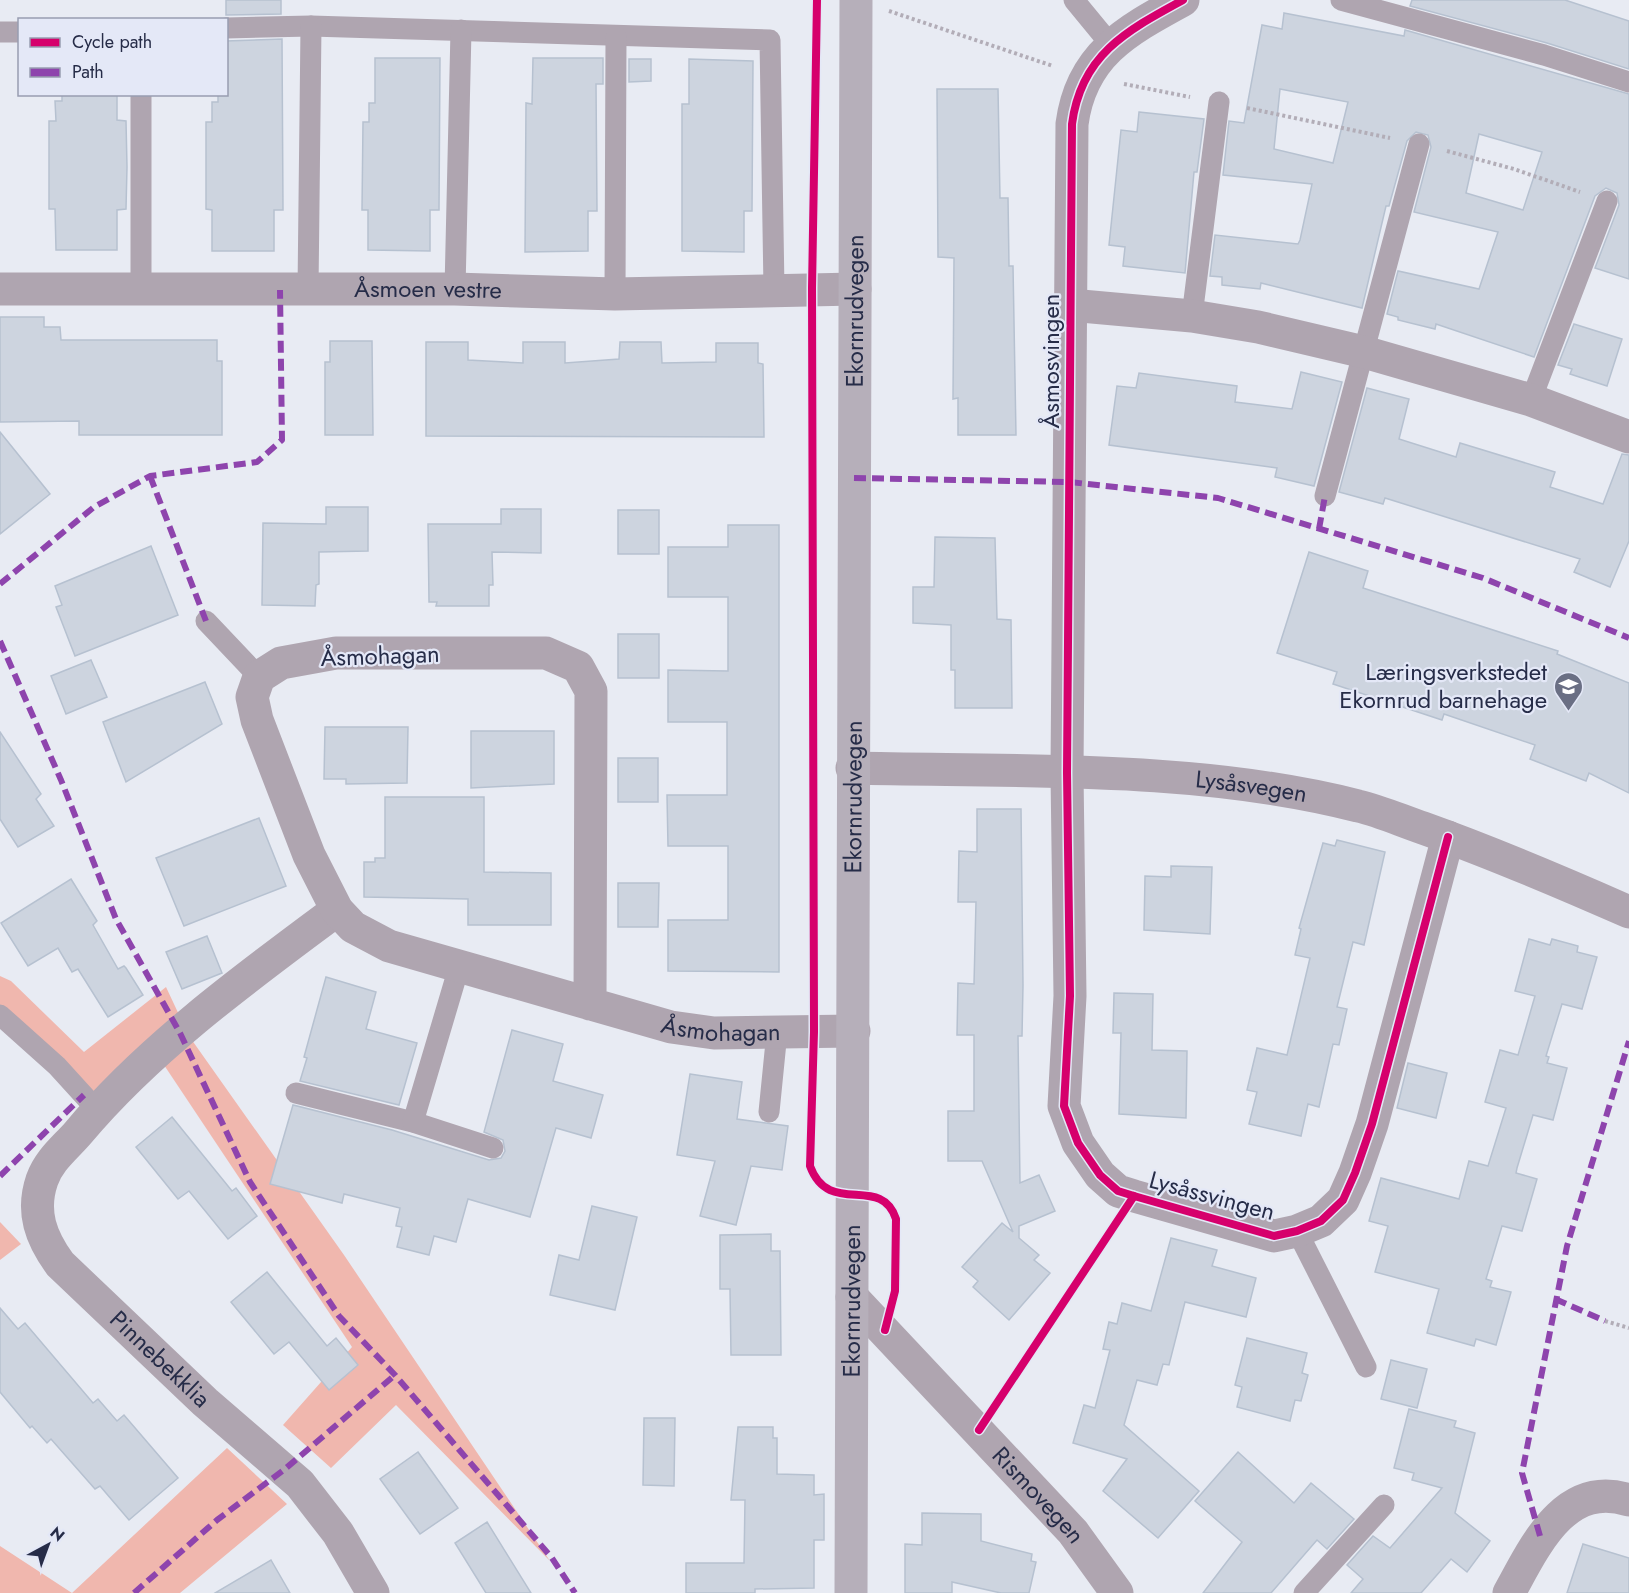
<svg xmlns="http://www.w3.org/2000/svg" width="1629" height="1593" font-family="Jost,sans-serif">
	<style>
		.forest { fill: #f0b7ae }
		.building { fill: #cdd4df; stroke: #b6c1d0; stroke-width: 1.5; fill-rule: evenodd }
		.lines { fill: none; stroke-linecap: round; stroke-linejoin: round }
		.path { stroke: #b2adb7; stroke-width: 4; stroke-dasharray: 3 3; stroke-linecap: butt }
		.service { stroke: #afa5b0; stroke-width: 21 }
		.minor { stroke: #afa5b0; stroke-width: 33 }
		.secondary { stroke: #b6afba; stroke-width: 33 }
		.quiet { stroke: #8e44ad; stroke-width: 6; stroke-dasharray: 12 6; stroke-linecap: butt }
		.cycleway-casing { stroke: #e4e8f7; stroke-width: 11 }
		.cycleway { stroke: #d6006c; stroke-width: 8 }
		.labels { text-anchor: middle; stroke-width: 4.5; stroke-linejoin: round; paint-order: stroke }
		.street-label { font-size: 24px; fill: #262c48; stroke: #e4e8f7 }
		.poi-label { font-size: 24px; fill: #262c48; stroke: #e4e8f7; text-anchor: end }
	</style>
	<rect width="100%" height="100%" fill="#e8ebf3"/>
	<!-- forest -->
	<g class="forest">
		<path d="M 0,976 L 11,981 L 84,1052 L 166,987 L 189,1036 L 344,1255 L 550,1561 L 396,1405 L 331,1468 L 283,1425 L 352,1347 L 152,1047 L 89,1107 L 0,1025 Z"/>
		<path d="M 0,1222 L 21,1244 L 0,1260 Z"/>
		<path d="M 227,1448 L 287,1504 L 180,1593 L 0,1593 L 0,1546 L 72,1593 Z"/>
	</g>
	<!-- building -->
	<g class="building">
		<path d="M 226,0 L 281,0 L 281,14 L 226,15 Z"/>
		<path d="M 1412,0 L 1565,0 L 1629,21 L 1629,69 L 1547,43 L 1410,6 Z"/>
		<path d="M 1284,13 L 1404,36 L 1405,30 L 1629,94 L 1629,279 L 1595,268 L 1619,205 L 1617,193 L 1606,188 L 1595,196 L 1534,357 L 1436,324 L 1435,329 L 1398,320 L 1398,317 L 1387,314 L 1398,271 L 1479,289 L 1498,232 L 1414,212 L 1431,147 L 1428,135 L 1416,132 L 1407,141 L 1389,206 L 1386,206 L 1362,308 L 1261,283 L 1260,289 L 1222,285 L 1222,277 L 1210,276 L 1215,235 L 1298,244 L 1300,240 L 1312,184 L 1223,175 L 1229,121 L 1244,123 L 1262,25 L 1282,29 ZM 1280,89 L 1348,102 L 1333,163 L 1274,149 ZM 1479,134 L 1542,152 L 1523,210 L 1466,193 Z"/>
		<path d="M 282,39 L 283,210 L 274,210 L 274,251 L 212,251 L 212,210 L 206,209 L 206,122 L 212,122 L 212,102 L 218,102 L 218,94 L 226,94 L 226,41 Z"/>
		<path d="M 375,58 L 440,58 L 439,210 L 430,210 L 430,251 L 368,250 L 368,210 L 362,210 L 363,122 L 369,122 L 369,103 L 375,103 Z"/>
		<path d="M 533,58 L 603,58 L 603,84 L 596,84 L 597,211 L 588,211 L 588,251 L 525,252 L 526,103 L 532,104 Z"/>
		<path d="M 629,59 L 651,59 L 651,81 L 629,82 Z"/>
		<path d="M 689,59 L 753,61 L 752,211 L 744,211 L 744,252 L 682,251 L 682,104 L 689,104 Z"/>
		<path d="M 937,89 L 998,89 L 1000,198 L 1008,198 L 1009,266 L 1013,266 L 1016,435 L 958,435 L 958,398 L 953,399 L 954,258 L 938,257 Z"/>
		<path d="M 62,94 L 117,94 L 117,120 L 126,121 L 127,167 L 126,209 L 117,210 L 117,250 L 56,250 L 55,209 L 49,209 L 49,121 L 56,121 L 55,101 L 62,101 Z"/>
		<path d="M 1139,112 L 1204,119 L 1197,172 L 1194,172 L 1185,273 L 1123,266 L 1125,247 L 1109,245 L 1121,130 L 1137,132 Z"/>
		<path d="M 0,317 L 44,317 L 44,327 L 60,327 L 61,340 L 217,340 L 217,361 L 222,361 L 222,435 L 79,435 L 79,421 L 0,422 Z"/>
		<path d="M 1574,324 L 1622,339 L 1607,386 L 1570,374 L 1572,369 L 1558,365 Z"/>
		<path d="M 330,341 L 372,341 L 373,435 L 325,435 L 325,362 L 330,362 Z"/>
		<path d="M 426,342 L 468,342 L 468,360 L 523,363 L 523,342 L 565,342 L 565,363 L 619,359 L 620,342 L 661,342 L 662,363 L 716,362 L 716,343 L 758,343 L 758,363 L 763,364 L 764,437 L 426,436 Z"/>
		<path d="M 1301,372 L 1342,382 L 1314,486 L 1275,477 L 1277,468 L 1109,445 L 1117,386 L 1136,388 L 1139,373 L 1237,386 L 1235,402 L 1292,409 Z"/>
		<path d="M 1367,388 L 1409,399 L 1399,439 L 1456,457 L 1460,443 L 1555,472 L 1550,487 L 1603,504 L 1622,454 L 1629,455 L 1629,541 L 1610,587 L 1574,572 L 1580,559 L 1385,498 L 1383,504 L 1339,492 Z"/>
		<path d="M 0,432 L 50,494 L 0,534 Z"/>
		<path d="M 326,507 L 368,507 L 368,551 L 319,552 L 319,584 L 316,585 L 315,606 L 262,605 L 263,523 L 326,524 Z"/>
		<path d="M 501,509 L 541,509 L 541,553 L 492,552 L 493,585 L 489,585 L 489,606 L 436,606 L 437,602 L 429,602 L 428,524 L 501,524 Z"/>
		<rect x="618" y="510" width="41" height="44"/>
		<path d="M 728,525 L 779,525 L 779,972 L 668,971 L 668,920 L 728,920 L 728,846 L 668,846 L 667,795 L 727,795 L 727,722 L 668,722 L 668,670 L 728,671 L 728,597 L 668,597 L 668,547 L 728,547 Z"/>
		<path d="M 935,537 L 995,538 L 997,619 L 1011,620 L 1012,708 L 955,708 L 955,670 L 951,670 L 951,625 L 913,623 L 913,587 L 934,587 Z"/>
		<path d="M 151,546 L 178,615 L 75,656 L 56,607 L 62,605 L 55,586 Z"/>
		<path d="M 1309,552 L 1368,571 L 1363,588 L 1558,651 L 1557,654 L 1629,683 L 1629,793 L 1589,773 L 1586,781 L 1530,759 L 1535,745 L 1444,714 L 1442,720 L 1333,684 L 1337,672 L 1277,653 Z"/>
		<rect x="618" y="634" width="41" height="44"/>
		<path d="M 91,660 L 107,697 L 66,714 L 51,676 Z"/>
		<path d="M 205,682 L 222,724 L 126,782 L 103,722 Z"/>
		<path d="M 325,727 L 408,727 L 407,783 L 346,784 L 346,779 L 324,779 Z"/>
		<path d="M 471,731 L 554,731 L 554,784 L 471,788 Z"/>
		<path d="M 0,732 L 41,794 L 36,799 L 54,826 L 18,847 L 0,819 Z"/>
		<rect x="618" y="758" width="40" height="44"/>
		<path d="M 385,797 L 484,797 L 484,872 L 551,873 L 551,925 L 468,925 L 468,899 L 364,897 L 364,862 L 375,862 L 375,858 L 385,858 Z"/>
		<path d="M 977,809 L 1021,809 L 1023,985 L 1022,1036 L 1018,1036 L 1020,1183 L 1039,1175 L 1055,1211 L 1019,1226 L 1019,1238 L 1039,1255 L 1034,1260 L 1050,1273 L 1009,1320 L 973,1287 L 978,1281 L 962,1267 L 1002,1223 L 1013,1232 L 982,1161 L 948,1161 L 948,1111 L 974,1111 L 974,1035 L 957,1035 L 958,983 L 974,984 L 976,902 L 958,902 L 959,851 L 977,852 Z"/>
		<path d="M 259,818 L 286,886 L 184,926 L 156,858 Z"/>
		<path d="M 1337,840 L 1385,852 L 1364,945 L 1353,942 L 1337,1007 L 1347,1009 L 1339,1045 L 1333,1044 L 1319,1107 L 1308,1104 L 1301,1136 L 1249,1124 L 1257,1092 L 1247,1090 L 1257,1048 L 1287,1055 L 1310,958 L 1295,955 L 1301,929 L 1299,928 L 1323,843 L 1335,846 Z"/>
		<path d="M 1171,866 L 1212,867 L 1210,934 L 1144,930 L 1145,876 L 1171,877 Z"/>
		<path d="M 71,879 L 97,921 L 93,925 L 118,969 L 124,966 L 126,968 L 143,995 L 108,1017 L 78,969 L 72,972 L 58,948 L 28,966 L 1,923 Z"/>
		<path d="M 618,883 L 659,883 L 658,927 L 618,927 Z"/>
		<path d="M 207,936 L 222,973 L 182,989 L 166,952 Z"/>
		<path d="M 1529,939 L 1550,945 L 1552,939 L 1578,946 L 1577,952 L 1597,957 L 1582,1009 L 1562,1004 L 1546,1056 L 1549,1057 L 1547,1063 L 1567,1068 L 1553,1120 L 1533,1115 L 1517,1168 L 1516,1173 L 1537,1179 L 1522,1231 L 1502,1226 L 1486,1279 L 1492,1281 L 1490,1287 L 1511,1292 L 1496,1345 L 1476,1339 L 1474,1346 L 1427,1333 L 1439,1289 L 1375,1272 L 1388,1226 L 1369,1221 L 1381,1178 L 1459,1199 L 1469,1161 L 1488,1166 L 1506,1108 L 1485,1102 L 1500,1050 L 1518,1055 L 1535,996 L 1515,991 Z"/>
		<path d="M 326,977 L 376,992 L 366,1029 L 417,1043 L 399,1105 L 300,1081 L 307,1058 L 304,1057 Z"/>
		<path d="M 1114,993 L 1153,994 L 1152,1050 L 1187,1051 L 1186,1118 L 1119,1114 L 1121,1033 L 1113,1033 Z"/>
		<path d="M 512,1030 L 563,1044 L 553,1081 L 603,1095 L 591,1138 L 556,1128 L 530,1217 L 468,1199 L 456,1242 L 434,1236 L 429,1255 L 397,1247 L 402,1227 L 396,1226 L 400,1208 L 344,1194 L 342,1203 L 270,1184 L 293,1105 L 392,1130 L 489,1160 L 501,1158 L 505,1151 L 503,1140 L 484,1132 Z"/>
		<path d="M 1408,1063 L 1447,1073 L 1436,1118 L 1397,1108 Z"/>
		<path d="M 690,1074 L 742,1082 L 737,1119 L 788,1126 L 782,1170 L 751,1166 L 736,1225 L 700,1216 L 715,1161 L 677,1155 Z"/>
		<path d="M 172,1117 L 232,1191 L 236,1188 L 257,1216 L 228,1239 L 189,1191 L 178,1199 L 136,1147 Z"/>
		<path d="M 592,1206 L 637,1217 L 615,1310 L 550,1295 L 559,1255 L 579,1260 Z"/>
		<path d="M 771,1234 L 771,1251 L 780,1251 L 781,1355 L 731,1355 L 730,1289 L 720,1289 L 720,1235 Z"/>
		<path d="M 1171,1238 L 1217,1250 L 1212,1266 L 1256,1278 L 1246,1317 L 1185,1302 L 1169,1365 L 1163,1364 L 1157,1385 L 1137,1380 L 1124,1425 L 1199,1491 L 1158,1538 L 1103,1491 L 1127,1459 L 1073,1443 L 1084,1405 L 1095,1408 L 1110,1350 L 1103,1349 L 1109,1322 L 1117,1324 L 1122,1303 L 1151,1311 Z"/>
		<path d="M 267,1272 L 327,1346 L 336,1338 L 358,1365 L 329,1390 L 289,1342 L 274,1354 L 231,1302 Z"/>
		<path d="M 0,1308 L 18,1329 L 25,1323 L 93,1403 L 98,1399 L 117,1421 L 124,1415 L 178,1478 L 129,1520 L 100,1486 L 95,1489 L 51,1439 L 47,1443 L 32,1426 L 30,1428 L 0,1392 Z"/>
		<path d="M 1247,1338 L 1307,1353 L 1302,1373 L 1308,1375 L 1301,1401 L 1295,1400 L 1290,1421 L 1237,1407 L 1242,1387 L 1235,1385 Z"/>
		<path d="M 1391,1360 L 1427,1369 L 1417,1408 L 1381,1399 Z"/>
		<path d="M 1409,1409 L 1456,1421 L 1454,1427 L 1475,1433 L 1455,1513 L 1490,1541 L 1467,1572 L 1451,1559 L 1421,1593 L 1351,1593 L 1363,1579 L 1347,1565 L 1373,1536 L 1390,1548 L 1442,1488 L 1412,1480 L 1414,1473 L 1394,1468 Z"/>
		<path d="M 644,1418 L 675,1418 L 674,1486 L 643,1485 Z"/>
		<path d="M 738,1427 L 773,1427 L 773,1438 L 777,1438 L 777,1474 L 814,1475 L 814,1495 L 824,1494 L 824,1540 L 814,1540 L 814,1588 L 755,1589 L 755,1593 L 686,1593 L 686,1563 L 744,1563 L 745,1500 L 731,1500 Z"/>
		<path d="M 418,1452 L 458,1508 L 420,1534 L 380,1479 Z"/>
		<path d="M 1238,1452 L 1294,1503 L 1311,1483 L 1354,1519 L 1327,1549 L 1317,1540 L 1271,1593 L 1203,1593 L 1242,1542 L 1195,1501 Z"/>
		<path d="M 922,1513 L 981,1514 L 981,1541 L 1032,1554 L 1031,1561 L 1036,1562 L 1029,1593 L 1001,1593 L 952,1582 L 952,1593 L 905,1593 L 905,1544 L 922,1545 Z"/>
		<path d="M 487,1522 L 531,1593 L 486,1593 L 455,1543 Z"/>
		<path d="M 1583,1544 L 1629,1558 L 1629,1593 L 1567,1593 Z"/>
		<path d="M 271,1560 L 290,1593 L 215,1593 Z"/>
	</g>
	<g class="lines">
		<!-- path -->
		<g class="path">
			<path d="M 889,11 L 1053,66"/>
			<path d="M 1124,84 L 1190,97"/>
			<path d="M 1247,108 L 1390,138"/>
			<path d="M 1447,151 L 1514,169 L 1580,192"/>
			<path d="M 1605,1321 L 1629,1328"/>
		</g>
		<!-- service -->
		<g class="service">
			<path d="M 1074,0 L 1111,45"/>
			<path d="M 1341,0 L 1544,55 L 1629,82"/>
			<path d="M 226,28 L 311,26 L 770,40 L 774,290"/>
			<path d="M 0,32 L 20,32"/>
			<path d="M 141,94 L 141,290"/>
			<path d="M 455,289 L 461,30"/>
			<path d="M 308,290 L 311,26"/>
			<path d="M 615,294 L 616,37"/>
			<path d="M 1192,316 L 1219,102"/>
			<path d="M 1531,400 L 1607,201"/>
			<path d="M 1325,496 L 1419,144"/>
			<path d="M 206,621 L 259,677"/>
			<path d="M 0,1015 L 57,1066 L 97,1110"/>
			<path d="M 296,1093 L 413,1122 L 493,1148"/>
			<path d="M 769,1112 L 777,1032"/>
			<path d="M 413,1122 L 459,967"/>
			<path d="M 1297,1231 L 1366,1367"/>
			<path d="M 1304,1593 L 1384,1505"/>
		</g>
		<!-- minor -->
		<g class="minor">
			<path d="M 1183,0 C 1126,31 1081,55 1072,124 L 1067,773 L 1070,996 L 1064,1106 L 1078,1143 L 1100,1175 L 1118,1191 L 1134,1196 L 1274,1236 L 1297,1231 L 1321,1221 L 1343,1200 L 1355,1173 L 1372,1124 L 1448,837"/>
			<path id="s1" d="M 0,289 L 455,289 L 615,294 L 855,289"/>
			<path d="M 1070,305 L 1192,316 L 1258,327 L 1364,352 L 1531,400 L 1629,437"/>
			<path id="s2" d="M 852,768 C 1017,772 1198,765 1358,806 C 1380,811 1402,821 1423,828 C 1493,853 1561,882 1629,912"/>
			<path id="s3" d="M 337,910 C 248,976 149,1048 78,1133 C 65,1148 49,1160 42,1180 C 31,1212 41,1238 60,1264 L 205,1402 L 300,1484 L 338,1533 L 373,1593"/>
			<path id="s4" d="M 590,1004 L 591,691 L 578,667 L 546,653 L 336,653 L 281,663 L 259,677 L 252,697 L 257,720 L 309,855 L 337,910 L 353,927 L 389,946 L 671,1027 L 714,1033 L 854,1031"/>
			<path id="s5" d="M 852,1297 L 1073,1532 L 1117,1593"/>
			<path d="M 1509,1593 C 1534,1548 1564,1479 1629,1500"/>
		</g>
		<!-- secondary -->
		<path class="secondary" id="s6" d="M 851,1593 L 856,0"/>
		<!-- quiet -->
		<g class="quiet">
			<path d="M 150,476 L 206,621"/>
			<path d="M 854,478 L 1069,482 L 1218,498 L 1483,578 L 1629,638"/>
			<path d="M 1319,529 L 1325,496"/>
			<path d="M 0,584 L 94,507 L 150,476 L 257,462 L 282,440 L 280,290"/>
			<path d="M 0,641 L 61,780 L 116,919 L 180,1033 L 250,1182 L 339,1316 L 395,1375 L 552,1558 L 575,1593"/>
			<path d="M 0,1176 L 84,1095"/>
			<path d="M 1555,1299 L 1605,1321"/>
			<path d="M 1540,1536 L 1522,1473 L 1567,1246 L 1629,1041"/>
			<path d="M 134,1593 L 217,1520 L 285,1469 L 395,1375"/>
		</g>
		<defs>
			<g id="cycleway">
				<path d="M 817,0 L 812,288 L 814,1032 L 810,1166 C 829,1218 881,1173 896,1219 L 895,1291 L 885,1330"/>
				<path d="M 1183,0 C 1126,31 1081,55 1072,124 L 1067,773 L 1070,996 L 1064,1106 L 1078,1143 L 1100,1175 L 1118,1191 L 1134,1196 L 1274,1236 L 1297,1231 L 1321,1221 L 1343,1200 L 1355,1173 L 1372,1124 L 1448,837"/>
				<path d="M 979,1430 L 1134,1196"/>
			</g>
		</defs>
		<!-- cycleway casing -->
		<use href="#cycleway" class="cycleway-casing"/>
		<!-- cycleway -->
		<use href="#cycleway" class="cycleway"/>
	</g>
	<!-- icons -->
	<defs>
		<symbol id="school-pin" viewBox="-11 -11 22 30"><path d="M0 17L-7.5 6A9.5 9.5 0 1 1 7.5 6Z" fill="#6a6f84" stroke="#e4e8f7"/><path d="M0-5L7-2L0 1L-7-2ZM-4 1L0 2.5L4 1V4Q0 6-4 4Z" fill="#fff"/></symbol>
	</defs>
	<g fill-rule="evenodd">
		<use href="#school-pin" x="1552" y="670" width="33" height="45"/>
	</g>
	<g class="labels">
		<!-- street labels -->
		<g class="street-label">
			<text dy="8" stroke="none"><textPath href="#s1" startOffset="428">Åsmoen vestre</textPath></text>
			<text dy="8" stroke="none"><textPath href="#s6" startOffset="1282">Ekornrudvegen</textPath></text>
			<text transform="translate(1051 361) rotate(-90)" y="8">Åsmosvingen</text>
			<text transform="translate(380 656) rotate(-2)" y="8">Åsmohagan</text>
			<text dy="8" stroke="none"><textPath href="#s2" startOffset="400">Lysåsvegen</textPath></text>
			<text dy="8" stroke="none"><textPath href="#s6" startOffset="796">Ekornrudvegen</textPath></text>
			<text dy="8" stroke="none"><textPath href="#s4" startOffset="1326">Åsmohagan</textPath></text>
			<text transform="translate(1212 1196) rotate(15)" y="8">Lysåssvingen</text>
			<text dy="8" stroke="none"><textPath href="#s6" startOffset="292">Ekornrudvegen</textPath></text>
			<text dy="8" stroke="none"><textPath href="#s3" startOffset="630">Pinnebekklia</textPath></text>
			<text dy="8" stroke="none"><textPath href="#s5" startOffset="272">Rismovegen</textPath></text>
		</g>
		<!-- poi labels -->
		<g class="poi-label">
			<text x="1547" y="680">Læringsverkstedet<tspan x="1547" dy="28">Ekornrud barnehage</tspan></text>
		</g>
	</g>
	<!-- legend -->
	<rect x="18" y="18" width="210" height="78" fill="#e4e8f7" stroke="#989db1" stroke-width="1.5"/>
	<rect x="30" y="38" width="30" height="9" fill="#d6006c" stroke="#989db1" stroke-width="1.5"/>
	<text x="72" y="48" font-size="18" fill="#262c48">Cycle path</text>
	<rect x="30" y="68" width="30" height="9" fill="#8e44ad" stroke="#989db1" stroke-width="1.5"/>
	<text x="72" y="78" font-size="18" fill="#262c48">Path</text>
	<!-- north arrow -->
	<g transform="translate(48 1545) rotate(41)" stroke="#e4e8f7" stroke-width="4.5" paint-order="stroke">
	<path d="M0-4.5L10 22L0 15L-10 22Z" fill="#262c48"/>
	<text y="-9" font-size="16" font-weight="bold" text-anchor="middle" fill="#262c48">N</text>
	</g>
</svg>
